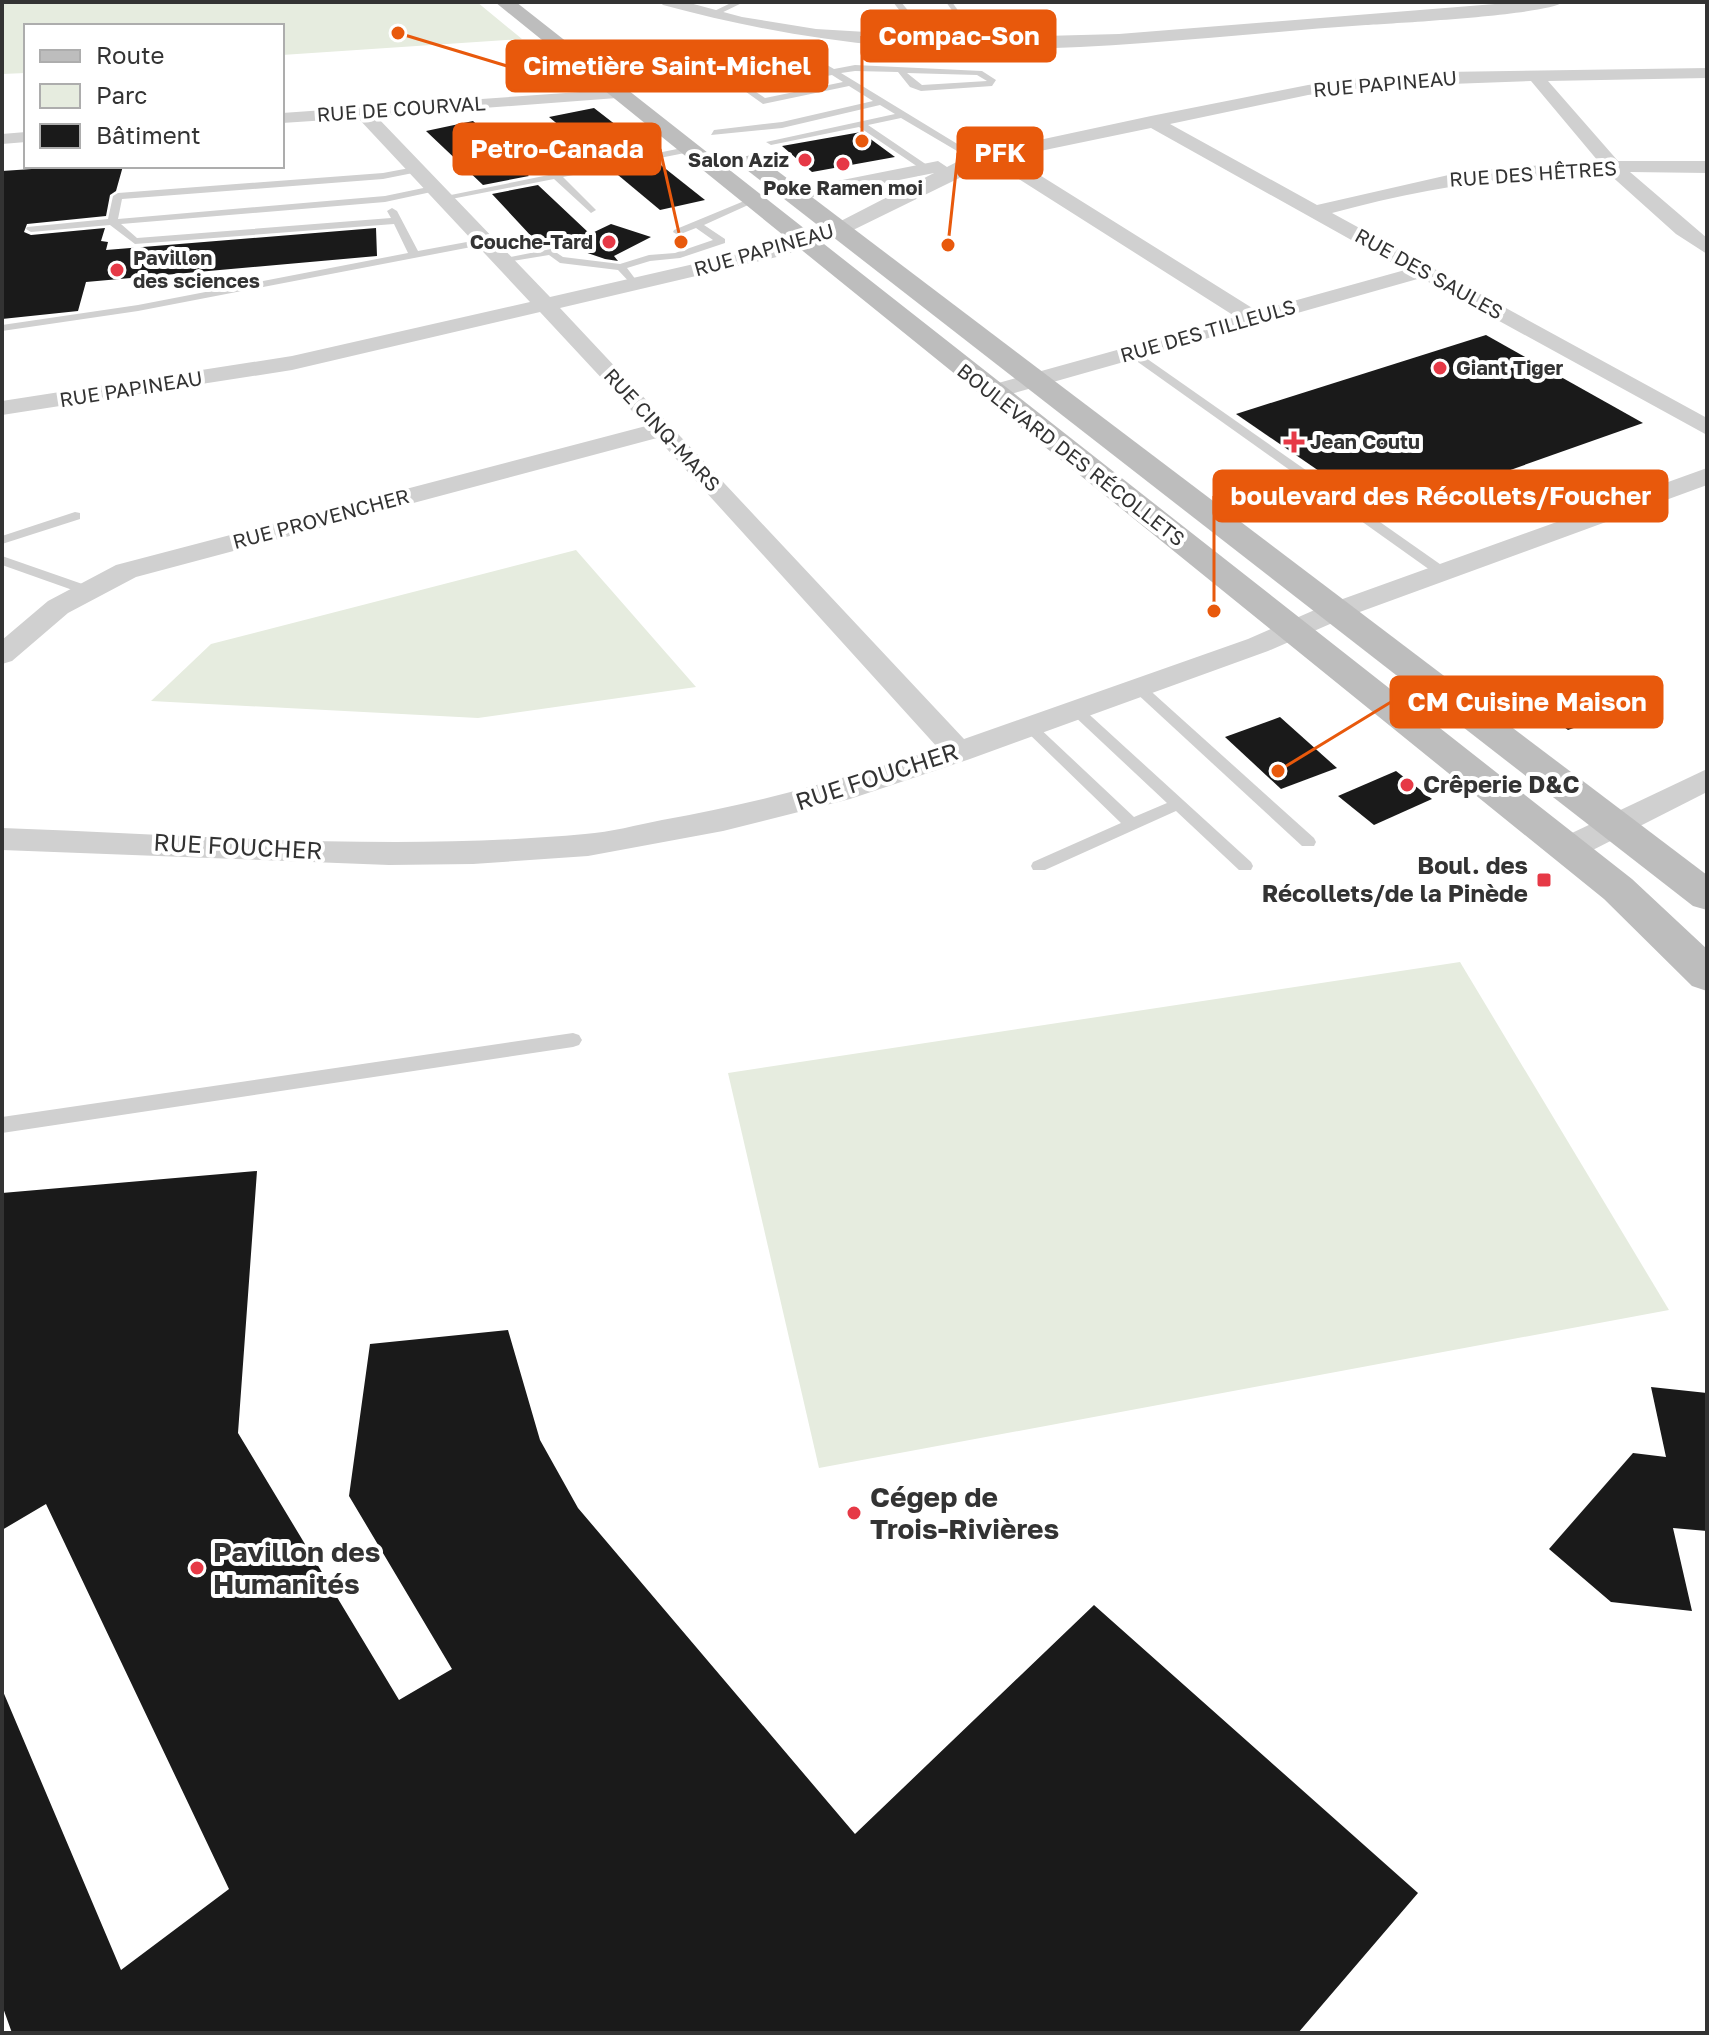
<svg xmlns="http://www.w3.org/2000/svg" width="1709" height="2035" font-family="'Golos Text',sans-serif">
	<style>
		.green { fill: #e6ecdf }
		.building { fill: #1a1a1a }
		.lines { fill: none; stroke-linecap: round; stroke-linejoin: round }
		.lane { fill: #d0d0d0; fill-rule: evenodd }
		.street { fill: #d0d0d0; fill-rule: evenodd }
		.secondary { fill: #bdbdbd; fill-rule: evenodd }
		.poi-dot { fill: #e63946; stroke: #fff; stroke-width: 3 }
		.labels { text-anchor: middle; stroke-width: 8; stroke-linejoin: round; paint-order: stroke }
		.far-street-label { font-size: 20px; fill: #333; stroke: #fff }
		.far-poi-label { font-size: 20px; font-weight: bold; fill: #333; stroke: #fff; text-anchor: start }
		.street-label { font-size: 24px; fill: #333; stroke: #fff }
		.poi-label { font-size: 24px; font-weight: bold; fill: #333; stroke: #fff; text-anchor: start }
		.near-poi-label { font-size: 28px; font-weight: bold; fill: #333; stroke: #fff; text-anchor: start }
		.leader { fill: none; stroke: #e8590c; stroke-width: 3 }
		.callout-dot { fill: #e8590c; stroke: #fff; stroke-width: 3 }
		.callout { fill: #e8590c; stroke: #e8590c; stroke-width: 3 }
		.callout-label { font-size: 26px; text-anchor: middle; font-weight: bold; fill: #fff }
	</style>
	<rect width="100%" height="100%" fill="#fff"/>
	<!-- green -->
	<g class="green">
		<path d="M 2,2 L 477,2 L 522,39 L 282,55 L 282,26 L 26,26 L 26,73 L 2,74 Z"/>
		<path d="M 576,550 L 696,687 L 478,718 L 151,701 L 211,644 Z"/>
		<path d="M 1460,962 L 1669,1310 L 819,1468 L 728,1073 Z"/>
	</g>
	<!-- building -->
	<g class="building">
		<path d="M 594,108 L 634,139 L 630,140 L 646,152 L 602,161 L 549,117 Z"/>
		<path d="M 473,121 L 506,151 L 503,152 L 529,176 L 483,185 L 426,131 Z"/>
		<path d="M 861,132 L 895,157 L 812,172 L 782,146 Z"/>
		<path d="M 657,162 L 705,200 L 660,210 L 612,170 Z"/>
		<path d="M 76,166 L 123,166 L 116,191 L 110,195 L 106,216 L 27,224 L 24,232 L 31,235 L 105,228 L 101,241 L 108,242 L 106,250 L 376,228 L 377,256 L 86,282 L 78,311 L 2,319 L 2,171 Z"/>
		<path d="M 538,185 L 590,234 L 611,224 L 651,237 L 614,256 L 618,261 L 605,259 L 538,236 L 532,237 L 492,194 Z"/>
		<path d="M 1486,335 L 1643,423 L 1383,515 L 1236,414 Z"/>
		<path d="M 1558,677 L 1611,715 L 1568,730 L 1518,693 Z"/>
		<path d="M 1280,717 L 1337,768 L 1281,789 L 1225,737 Z"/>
		<path d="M 1396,771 L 1432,799 L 1374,825 L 1338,796 Z"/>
		<path d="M 257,1171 L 238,1433 L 399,1700 L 452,1669 L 349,1496 L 370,1344 L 508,1330 L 540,1440 L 578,1508 L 855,1834 L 1094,1605 L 1418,1893 L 1298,2033 L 12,2033 L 2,2005 L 2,1689 L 121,1970 L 229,1889 L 46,1504 L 2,1530 L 2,1193 Z"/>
		<path d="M 1651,1387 L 1707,1393 L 1707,1531 L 1673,1528 L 1692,1611 L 1611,1602 L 1549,1549 L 1633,1453 L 1666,1457 Z"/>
	</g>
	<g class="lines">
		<!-- lane -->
		<g class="lane">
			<path d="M 733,2 L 744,2 L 715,16 L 708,14 Z"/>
			<path d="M 893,2 L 901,2 L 915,19 L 925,44 L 919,44 L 907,20 Z"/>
			<path d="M 946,2 L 952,2 L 983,46 L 977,46 Z"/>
			<path d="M 784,58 L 815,58 L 834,69 L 855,65 L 982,71 L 996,80 L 992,86 L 921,91 L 910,87 L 898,72 L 855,71 L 841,73 L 982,159 L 974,161 L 901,118 L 868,125 L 927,165 L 927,169 L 921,169 L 859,127 L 771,145 L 766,142 L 895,114 L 880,105 L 782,128 L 711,135 L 714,130 L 782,122 L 873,101 L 849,86 L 763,104 L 728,79 L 728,70 ZM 784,64 L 813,64 L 825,71 L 748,86 L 736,78 L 735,74 ZM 907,73 L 977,75 L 987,81 L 922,85 ZM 832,75 L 843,82 L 765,98 L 753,90 Z"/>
			<path d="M 687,147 L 690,152 L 563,177 L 596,210 L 591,213 L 554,179 L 441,201 L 436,198 Z"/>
			<path d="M 415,167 L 420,170 L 418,172 L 383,179 L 122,199 L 118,219 L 385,196 L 433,186 L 436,187 L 436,191 L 385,202 L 121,224 L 137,238 L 391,218 L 387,211 L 392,208 L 397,211 L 418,251 L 483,239 L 487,240 L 487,244 L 138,311 L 2,331 L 2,325 L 138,305 L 408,253 L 394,224 L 135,244 L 110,225 L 31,232 L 26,229 L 27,227 L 108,219 L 113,196 L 118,193 L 383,173 Z"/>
			<path d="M 749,199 L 757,201 L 704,225 L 725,239 L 725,243 L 680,258 L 650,261 L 627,268 L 639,284 L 634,287 L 618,270 L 560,263 L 549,255 L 500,263 L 495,260 L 551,249 L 563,257 L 620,264 L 649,255 L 675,253 L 713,240 L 696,228 L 678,235 L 673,232 L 674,230 Z"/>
			<path d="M 1128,351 L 1136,351 L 1447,569 L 1447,575 L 1437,575 L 1128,355 Z"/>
			<path d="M 75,512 L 80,513 L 80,519 L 2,544 L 2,536 Z"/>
			<path d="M 2,556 L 91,587 L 93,590 L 91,593 L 81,593 L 2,565 Z"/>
			<path d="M 1139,683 L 1144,685 L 1314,838 L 1316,842 L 1314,846 L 1302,846 L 1134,691 L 1134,685 Z"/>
			<path d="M 1076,705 L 1081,707 L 1251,862 L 1253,866 L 1251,870 L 1239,870 L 1176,811 L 1045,870 L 1033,870 L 1031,866 L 1033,862 L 1121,823 L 1025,730 L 1025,724 L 1035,724 L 1134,817 L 1167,803 L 1071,713 L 1071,707 Z"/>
			<path d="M 573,1033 L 579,1035 L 582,1040 L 579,1045 L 573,1047 L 2,1133 L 2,1117 Z"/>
		</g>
		<!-- street -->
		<g class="street">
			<path d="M 660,2 L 686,2 L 742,17 L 816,29 L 967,38 L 1119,34 L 1520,2 L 1563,2 C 1548,15 1395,23 1366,25 C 1208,36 1047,58 888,46 C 811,39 737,25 663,5 Z"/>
			<path d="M 1707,68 L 1707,78 L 1548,81 L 1618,161 L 1707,161 L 1707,173 L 1630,172 L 1707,238 L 1707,254 L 1676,234 L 1608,173 C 1513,174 1423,188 1332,213 L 1707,418 L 1707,435 L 1421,278 L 1000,397 L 984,397 L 980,392 L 984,387 L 1236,317 L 992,162 L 847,233 L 781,256 L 560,308 L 964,739 L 1248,639 L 1326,605 L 1707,468 L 1707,485 L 1346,617 L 1268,651 L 970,759 L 850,799 L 723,831 L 588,856 L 473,864 L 389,865 L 2,850 L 2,828 C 196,835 391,852 585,834 C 611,832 637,825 662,820 C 758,803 846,779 938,748 L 657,438 L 136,577 L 68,613 L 12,661 L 2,664 L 2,640 L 48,601 L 116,565 L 646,426 L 540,312 L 292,370 L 2,415 L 2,401 L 292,356 L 530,302 L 358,118 L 282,123 L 282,113 L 623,89 L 626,93 L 617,98 L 376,116 L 550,297 L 768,247 L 833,225 L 934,173 L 794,201 L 787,199 L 784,195 L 787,191 L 938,161 L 947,167 L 970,155 L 1151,116 L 1308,85 L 1368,77 L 1443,72 ZM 1531,81 L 1598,161 L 1466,171 L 1317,205 L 1170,124 L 1308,95 L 1368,87 ZM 1151,128 L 1405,270 L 1257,311 L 1011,157 Z"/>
			<path d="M 26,132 L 26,142 L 2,144 L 2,134 Z"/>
			<path d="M 1707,769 L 1707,792 L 1579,857 L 1567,860 L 1555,857 L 1551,849 L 1555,841 Z"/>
		</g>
		<!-- secondary -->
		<g class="secondary">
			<path d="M 495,2 L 516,2 L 1632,879 L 1707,949 L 1707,991 L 1692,986 L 1604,899 Z"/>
			<path d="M 751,155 L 759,157 L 1707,875 L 1707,910 L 1693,906 L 743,167 L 740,162 L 743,157 Z"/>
		</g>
	</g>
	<!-- markers -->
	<g class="poi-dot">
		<circle cx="805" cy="160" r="8"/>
		<circle cx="843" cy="164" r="8"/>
		<circle cx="609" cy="242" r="8"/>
		<circle cx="117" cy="270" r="8"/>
		<circle cx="1440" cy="368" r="8"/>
		<path d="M1290 430h8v8h8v8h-8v8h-8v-8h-8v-8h8z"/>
		<circle cx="1407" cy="785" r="8"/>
		<rect x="1536" y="872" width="16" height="16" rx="4"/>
		<circle cx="854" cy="1513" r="8"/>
		<circle cx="197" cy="1568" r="8"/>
	</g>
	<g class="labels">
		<!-- far-street labels -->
		<g class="far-street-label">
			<text transform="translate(1385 84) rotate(-5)" y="7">RUE PAPINEAU</text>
			<text transform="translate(401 109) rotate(-4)" y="7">RUE DE COURVAL</text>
			<text transform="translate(1533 174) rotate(-4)" y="7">RUE DES HÊTRES</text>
			<text transform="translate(764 250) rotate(-16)" y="7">RUE PAPINEAU</text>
			<text transform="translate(1429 274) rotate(29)" y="7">RUE DES SAULES</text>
			<text transform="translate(1208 331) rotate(-16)" y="7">RUE DES TILLEULS</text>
			<text transform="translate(131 389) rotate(-9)" y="7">RUE PAPINEAU</text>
			<text transform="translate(662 430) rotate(47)" y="7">RUE CINQ-MARS</text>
			<text transform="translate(1071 455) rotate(38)" y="7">BOULEVARD DES RÉCOLLETS</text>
			<text transform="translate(321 519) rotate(-15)" y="7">RUE PROVENCHER</text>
		</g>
		<!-- far-poi labels -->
		<g class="far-poi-label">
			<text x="789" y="167" text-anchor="end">Salon Aziz</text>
			<text x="843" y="195" text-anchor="middle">Poke Ramen moi</text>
			<text x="593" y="249" text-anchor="end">Couche-Tard</text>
			<text x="133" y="265">Pavillon<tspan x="133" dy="23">des sciences</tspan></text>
			<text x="1456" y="375">Giant Tiger</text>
			<text x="1310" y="449">Jean Coutu</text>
		</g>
		<!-- street labels -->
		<g class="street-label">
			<text transform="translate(877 777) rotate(-18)" y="8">RUE FOUCHER</text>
			<text transform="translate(238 847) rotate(3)" y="8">RUE FOUCHER</text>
		</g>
		<!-- poi labels -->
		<g class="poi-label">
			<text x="1423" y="793">Crêperie D&amp;C</text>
			<text x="1528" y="874" text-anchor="end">Boul. des<tspan x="1528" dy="28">Récollets/de la Pinède</tspan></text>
		</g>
		<!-- near-poi labels -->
		<g class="near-poi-label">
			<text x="870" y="1507">Cégep de<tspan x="870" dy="32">Trois-Rivières</tspan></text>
			<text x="213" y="1562">Pavillon des<tspan x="213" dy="32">Humanités</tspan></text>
		</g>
	</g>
	<!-- callouts -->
	<path class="leader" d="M862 141L862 36M398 33L507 66M681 242L660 149M948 245L958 153M1214 611L1214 496M1278 771L1391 702"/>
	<g class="callout-dot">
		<circle cx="862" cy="141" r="8"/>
		<circle cx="398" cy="33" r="8"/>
		<circle cx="681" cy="242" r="8"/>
		<circle cx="948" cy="245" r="8"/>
		<circle cx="1214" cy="611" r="8"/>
		<circle cx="1278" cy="771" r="8"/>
	</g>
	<g class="callout">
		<rect x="862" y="11" width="193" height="50" rx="8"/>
		<rect x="507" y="41" width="320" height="50" rx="8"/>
		<rect x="454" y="124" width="206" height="50" rx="8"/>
		<rect x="958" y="128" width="84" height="50" rx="8"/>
		<rect x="1214" y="471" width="453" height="50" rx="8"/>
		<rect x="1391" y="677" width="271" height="50" rx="8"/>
	</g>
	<g class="callout-label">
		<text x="959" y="45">Compac-Son</text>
		<text x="667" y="75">Cimetière Saint-Michel</text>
		<text x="557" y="158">Petro-Canada</text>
		<text x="1000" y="162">PFK</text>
		<text x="1441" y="505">boulevard des Récollets/Foucher</text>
		<text x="1527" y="711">CM Cuisine Maison</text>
	</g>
	<!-- border -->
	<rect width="1709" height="2035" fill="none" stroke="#333333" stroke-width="8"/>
	<!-- legend -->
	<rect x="24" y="24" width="260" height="144" fill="#ffffff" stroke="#adadad" stroke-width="2"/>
	<rect x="40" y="50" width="40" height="12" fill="#bdbdbd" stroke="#adadad" stroke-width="2"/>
	<text x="96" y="64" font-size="24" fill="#333333">Route</text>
	<rect x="40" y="84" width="40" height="24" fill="#e6ecdf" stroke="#adadad" stroke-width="2"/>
	<text x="96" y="104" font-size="24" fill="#333333">Parc</text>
	<rect x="40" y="124" width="40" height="24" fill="#1a1a1a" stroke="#adadad" stroke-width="2"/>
	<text x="96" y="144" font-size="24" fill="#333333">Bâtiment</text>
</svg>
